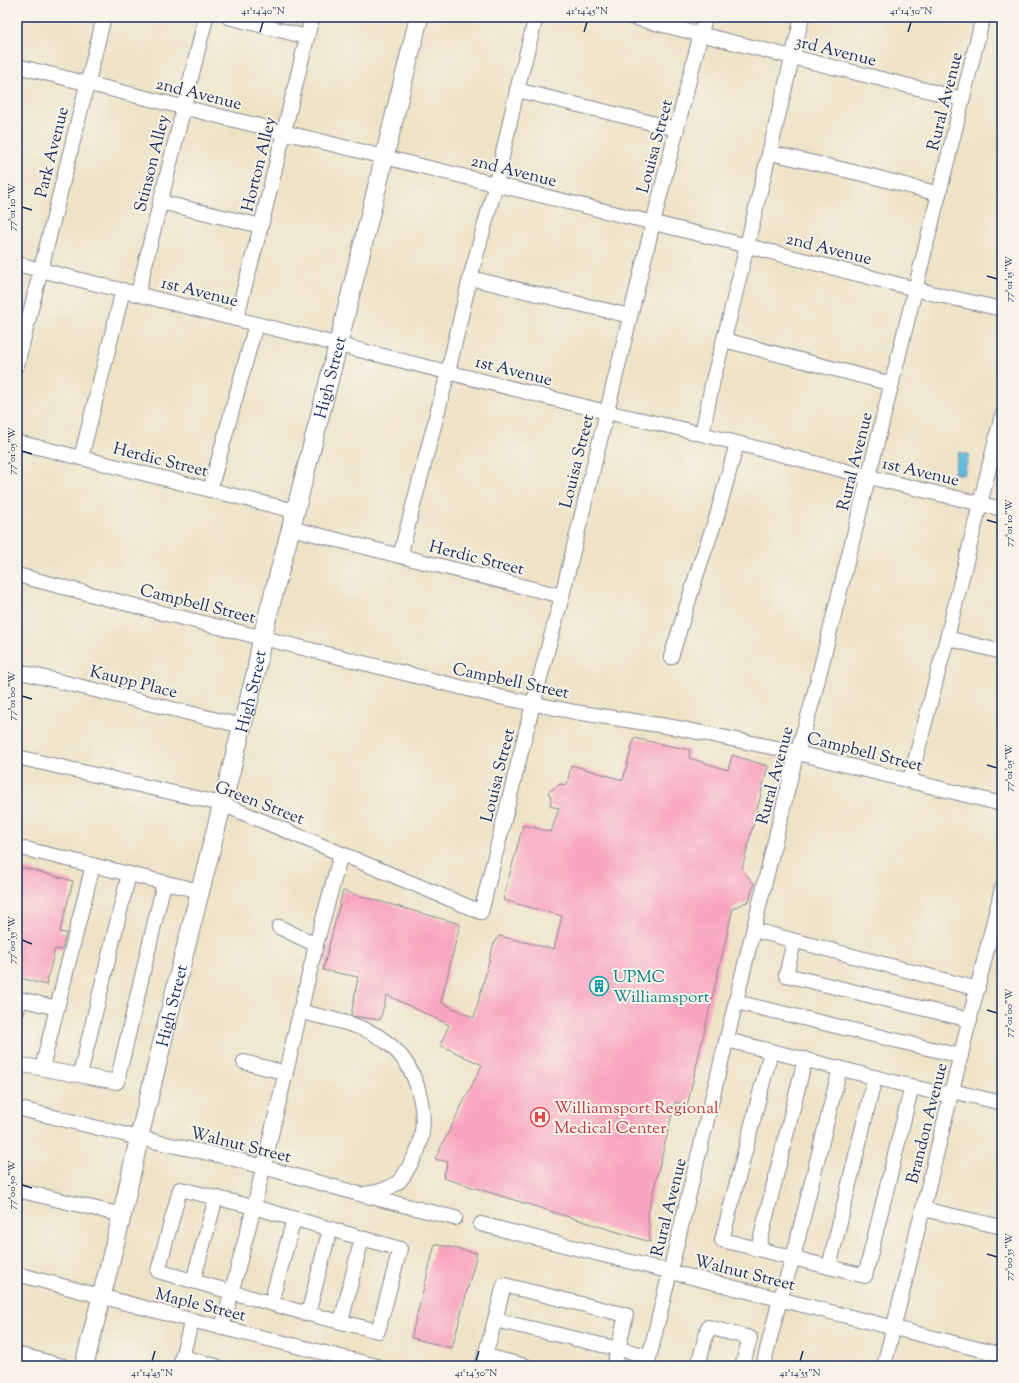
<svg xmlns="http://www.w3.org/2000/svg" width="1019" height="1383" font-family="'Sorts Mill Goudy',serif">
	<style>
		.water { fill: #60badd; stroke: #3e749e }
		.building { fill: #f8a5bf }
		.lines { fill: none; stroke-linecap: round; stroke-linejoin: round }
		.minor-casing { stroke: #848992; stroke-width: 16 }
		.major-casing { stroke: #848992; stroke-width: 20 }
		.minor { stroke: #fff; stroke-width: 14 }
		.major { stroke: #fff; stroke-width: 18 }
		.ticks { fill: none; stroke: #1b2f5e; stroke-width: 1.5 }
		.labels { text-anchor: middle; stroke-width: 4; stroke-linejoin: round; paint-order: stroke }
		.street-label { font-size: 17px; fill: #1b2f5e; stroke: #f7f3e8 }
		.culture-label { font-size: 17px; fill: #0d838f; stroke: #f7f3e8; text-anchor: start }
		.health-label { font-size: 17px; fill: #be3a42; stroke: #f7f3e8; text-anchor: start }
		.neatline { fill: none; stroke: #1b2f5e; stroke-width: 1.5 }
		.ticks-label { font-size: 10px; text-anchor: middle; fill: #1b2f5e }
	</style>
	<rect width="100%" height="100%" fill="#f7f3e8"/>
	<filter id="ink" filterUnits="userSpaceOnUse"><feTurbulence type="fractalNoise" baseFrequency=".025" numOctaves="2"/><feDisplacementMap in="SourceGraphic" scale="8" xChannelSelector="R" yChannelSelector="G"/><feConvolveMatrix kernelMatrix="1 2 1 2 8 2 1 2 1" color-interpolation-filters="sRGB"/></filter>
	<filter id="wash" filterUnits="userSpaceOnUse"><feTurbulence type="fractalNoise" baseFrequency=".012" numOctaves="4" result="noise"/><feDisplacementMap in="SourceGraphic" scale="16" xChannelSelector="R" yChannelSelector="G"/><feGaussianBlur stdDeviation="0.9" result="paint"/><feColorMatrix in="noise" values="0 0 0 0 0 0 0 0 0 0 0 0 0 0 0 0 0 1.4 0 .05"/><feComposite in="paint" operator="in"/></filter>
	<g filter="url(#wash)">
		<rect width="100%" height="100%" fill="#eee3c7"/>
		<!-- water -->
		<path class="water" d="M 959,452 L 969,455 L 964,475 L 954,473 Z"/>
		<g id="blocks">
			<!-- building -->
			<g class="building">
				<path d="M 634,738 L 690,750 L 689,758 L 728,770 L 732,755 L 768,766 L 742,869 L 754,884 L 749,901 L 733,908 L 687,1106 L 675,1102 L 648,1213 L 650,1242 L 443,1178 L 448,1162 L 435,1159 L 482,1065 L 440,1045 L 449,1025 L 387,995 L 380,1020 L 351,1016 L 358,977 L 323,970 L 343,891 L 460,924 L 441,1002 L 474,1018 L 493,946 L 499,936 L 554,949 L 562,916 L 503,900 L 523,825 L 551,832 L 559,808 L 550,806 L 551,798 L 548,792 L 560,784 L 567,785 L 571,765 L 623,780 Z"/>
				<path d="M 17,866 L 73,881 L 60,932 L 66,933 L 62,950 L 55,949 L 46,985 L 17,977 Z"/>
				<path d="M 435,1244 L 477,1253 L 452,1348 L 411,1338 Z"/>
			</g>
		</g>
	</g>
	<g filter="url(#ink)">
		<use href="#blocks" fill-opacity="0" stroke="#848992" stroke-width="1"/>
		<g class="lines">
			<defs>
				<g id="minor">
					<path d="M 228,17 L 307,37"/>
					<path d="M 631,17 L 962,99"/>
					<path d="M 17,66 L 384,157 L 748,246 L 939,295 L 1002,309"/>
					<path d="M 517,90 L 677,129"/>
					<path d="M 771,153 L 871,176 L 939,194"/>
					<path d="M 160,202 L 261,226"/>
					<path d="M 17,264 L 606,412 L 678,428 L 869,477 L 1002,509"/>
					<path d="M 470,278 L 630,316"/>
					<path d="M 138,293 L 206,17"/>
					<path d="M 236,319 L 261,226 L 312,17"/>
					<path d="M 724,340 L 892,384"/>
					<path d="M 17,365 L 104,17"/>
					<path d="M 702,434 L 713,380 L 730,316 L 802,17"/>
					<path d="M 17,442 L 295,511"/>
					<path d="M 81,458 L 123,290"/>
					<path d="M 210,490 L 256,324"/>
					<path d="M 291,528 L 400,556 L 562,596"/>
					<path d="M 400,556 L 448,372 L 470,278 L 496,184 L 517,90 L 536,17"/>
					<path d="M 17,575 L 155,611 L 500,697 L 575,712 L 678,728 L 786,750 L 1002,804"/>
					<path d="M 947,638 L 1002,652"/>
					<path d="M 671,657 L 700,564 L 716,519 L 737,443"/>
					<path d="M 17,671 L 242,726"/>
					<path d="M 17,757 L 222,804 L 481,912 L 533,704 L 562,596 L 653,223 L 705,17"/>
					<path d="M 910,780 L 947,638 L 1002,415"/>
					<path d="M 17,847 L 200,891"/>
					<path d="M 279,927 L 316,945"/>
					<path d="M 754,930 L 978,989"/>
					<path d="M 794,941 L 786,975 L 970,1020"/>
					<path d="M 736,1002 L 961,1056"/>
					<path d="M 17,1011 L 20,999 L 57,1008 L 93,865"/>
					<path d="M 300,1011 C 330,1020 364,1023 389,1044 C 418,1068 430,1113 418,1150 C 416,1154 413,1159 411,1163 C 407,1170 403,1179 397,1183 C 387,1190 377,1192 365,1194"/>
					<path d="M 727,1040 L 941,1094 L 952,1091 L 1002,1103"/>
					<path d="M 771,1051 L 722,1240 L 865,1276 L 912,1086"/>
					<path d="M 244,1062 L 286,1073"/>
					<path d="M 17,1064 L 117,1082 L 164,883"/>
					<path d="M 42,1068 L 57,1008"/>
					<path d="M 80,1075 L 129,874"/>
					<path d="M 17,1108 L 139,1138 L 231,1158 L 363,1195 L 455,1218"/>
					<path d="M 180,1189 L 254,1207 L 400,1249 L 378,1331 L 308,1314 L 158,1271 Z"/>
					<path d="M 17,1190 L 122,1215"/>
					<path d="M 923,1209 L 1002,1227"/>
					<path d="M 481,1224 C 654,1269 828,1310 1002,1355"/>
					<path d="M 758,1249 L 805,1059"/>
					<path d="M 829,1267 L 875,1077"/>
					<path d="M 17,1274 L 179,1317 L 377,1366"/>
					<path d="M 193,1281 L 216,1198"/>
					<path d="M 271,1303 L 294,1219"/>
					<path d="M 308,1314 L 330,1229"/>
					<path d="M 495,1320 L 504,1285 L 626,1315 L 614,1366"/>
					<path d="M 341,1322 L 362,1238"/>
					<path d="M 222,1328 L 254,1207 L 316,945 L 341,854"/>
					<path d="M 17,1354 L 63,1366"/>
					<path d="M 485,1356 L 526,1366"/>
					<path d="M 182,1357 L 192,1320"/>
					<path d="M 180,1366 L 182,1357 L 216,1366"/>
					<path d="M 482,1366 L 495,1320 L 649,1356"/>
					<path d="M 647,1366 L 794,763 L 812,703 L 983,17"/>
					<path d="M 698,1366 L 708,1327 L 750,1338 L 742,1366"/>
					<path d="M 763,1366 L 780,1299 L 793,1258 L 840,1068"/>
					<path d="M 884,1366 L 1002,888"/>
				</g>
				<g id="major">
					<path id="s1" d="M 84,1366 L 122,1215 L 139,1138 L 180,970 L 256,672 L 262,637 L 291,528 L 338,345 L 419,17"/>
				</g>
			</defs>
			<!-- minor casing -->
			<use href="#minor" class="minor-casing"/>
			<!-- major casing -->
			<use href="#major" class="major-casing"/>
			<!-- minor -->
			<use href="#minor" class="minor"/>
			<!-- major -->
			<use href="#major" class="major"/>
		</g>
	</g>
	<!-- ticks -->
	<path class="ticks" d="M 260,32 L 263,22M 584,32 L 587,22M 908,32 L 911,22M 22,207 L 32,210M 987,276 L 997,279M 22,451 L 32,454M 987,520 L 997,523M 22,696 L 32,699M 987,765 L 997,768M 22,940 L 32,944M 987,1010 L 997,1013M 22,1185 L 32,1188M 987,1254 L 997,1257M 152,1361 L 155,1351M 476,1361 L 479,1351M 800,1361 L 803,1351"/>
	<!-- icons -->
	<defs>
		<symbol id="building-ring" viewBox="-11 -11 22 22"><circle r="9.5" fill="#f7f3e8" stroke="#0f9aa8" stroke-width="1.5"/><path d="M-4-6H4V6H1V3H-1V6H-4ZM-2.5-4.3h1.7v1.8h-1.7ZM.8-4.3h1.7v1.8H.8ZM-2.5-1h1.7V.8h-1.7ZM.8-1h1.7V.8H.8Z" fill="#0f9aa8"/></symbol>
		<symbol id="hospital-ring" viewBox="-11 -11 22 22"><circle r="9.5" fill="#f7f3e8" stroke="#e0444e" stroke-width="1.5"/><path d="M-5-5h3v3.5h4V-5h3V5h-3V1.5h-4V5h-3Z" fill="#e0444e"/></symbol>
	</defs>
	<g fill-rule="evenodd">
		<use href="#building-ring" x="588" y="975" width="22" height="22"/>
		<use href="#hospital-ring" x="529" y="1106" width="22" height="22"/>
	</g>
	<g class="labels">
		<!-- street labels -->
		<g class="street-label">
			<text transform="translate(836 50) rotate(14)" y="6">3rd Avenue</text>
			<text transform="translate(199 93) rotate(14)" y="6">2nd Avenue</text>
			<text transform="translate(944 101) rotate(-76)" y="6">Rural Avenue</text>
			<text transform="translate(654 146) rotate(-75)" y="6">Louisa Street</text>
			<text transform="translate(51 152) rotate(-76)" y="6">Park Avenue</text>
			<text transform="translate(151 163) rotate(-76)" y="6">Stinson Alley</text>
			<text transform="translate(258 164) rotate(-76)" y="6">Horton Alley</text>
			<text transform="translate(514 170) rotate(14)" y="6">2nd Avenue</text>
			<text transform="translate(829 248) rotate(14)" y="6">2nd Avenue</text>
			<text transform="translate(200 291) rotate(14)" y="6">1st Avenue</text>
			<text transform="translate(514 370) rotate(14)" y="6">1st Avenue</text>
			<text dy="6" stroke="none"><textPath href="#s1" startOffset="1019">High Street</textPath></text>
			<text transform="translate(161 459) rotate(14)" y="6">Herdic Street</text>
			<text transform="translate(576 461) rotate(-76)" y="6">Louisa Street</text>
			<text transform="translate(854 461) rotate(-76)" y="6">Rural Avenue</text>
			<text transform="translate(921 471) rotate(13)" y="6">1st Avenue</text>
			<text transform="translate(477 557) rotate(14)" y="6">Herdic Street</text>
			<text transform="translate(198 603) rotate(14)" y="6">Campbell Street</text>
			<text transform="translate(511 680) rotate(12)" y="6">Campbell Street</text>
			<text transform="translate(134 681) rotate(14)" y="6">Kaupp Place</text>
			<text dy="6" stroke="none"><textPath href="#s1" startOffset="695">High Street</textPath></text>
			<text transform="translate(865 751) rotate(14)" y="6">Campbell Street</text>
			<text transform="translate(497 775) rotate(-76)" y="6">Louisa Street</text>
			<text transform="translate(774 775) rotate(-75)" y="6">Rural Avenue</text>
			<text transform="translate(260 802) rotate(21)" y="6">Green Street</text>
			<text dy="6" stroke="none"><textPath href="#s1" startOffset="371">High Street</textPath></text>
			<text transform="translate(926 1123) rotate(-76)" y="6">Brandon Avenue</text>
			<text transform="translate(241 1144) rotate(14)" y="6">Walnut Street</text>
			<text transform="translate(668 1207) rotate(-76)" y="6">Rural Avenue</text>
			<text transform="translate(745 1272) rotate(14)" y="6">Walnut Street</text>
			<text transform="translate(201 1304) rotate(14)" y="6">Maple Street</text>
		</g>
		<!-- culture labels -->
		<g class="culture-label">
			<text x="613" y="982">UPMC<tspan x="613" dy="20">Williamsport</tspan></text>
		</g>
		<!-- health labels -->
		<g class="health-label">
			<text x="554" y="1113">Williamsport Regional<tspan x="554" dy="20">Medical Center</tspan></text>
		</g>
	</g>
	<!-- margin -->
	<rect width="1019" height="1383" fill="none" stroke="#f7f3e8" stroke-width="44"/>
	<rect x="22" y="22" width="975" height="1339" class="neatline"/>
	<g class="ticks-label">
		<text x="263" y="14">41°14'40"N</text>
		<text x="587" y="14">41°14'45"N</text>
		<text x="911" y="14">41°14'50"N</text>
		<text transform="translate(11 207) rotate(-90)" y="4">77°01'10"W</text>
		<text transform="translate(1008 279) rotate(-90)" y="4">77°01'15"W</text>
		<text transform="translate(11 451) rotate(-90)" y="4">77°01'05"W</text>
		<text transform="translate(1008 523) rotate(-90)" y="4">77°01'10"W</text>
		<text transform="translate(11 696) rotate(-90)" y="4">77°01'00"W</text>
		<text transform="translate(1008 768) rotate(-90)" y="4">77°01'05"W</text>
		<text transform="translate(11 940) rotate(-90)" y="4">77°00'55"W</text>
		<text transform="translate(1008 1013) rotate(-90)" y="4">77°01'00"W</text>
		<text transform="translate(11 1185) rotate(-90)" y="4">77°00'50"W</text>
		<text transform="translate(1008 1257) rotate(-90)" y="4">77°00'55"W</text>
		<text x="152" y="1376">41°14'45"N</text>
		<text x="476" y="1376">41°14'50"N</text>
		<text x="800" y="1376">41°14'55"N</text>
	</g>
</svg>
